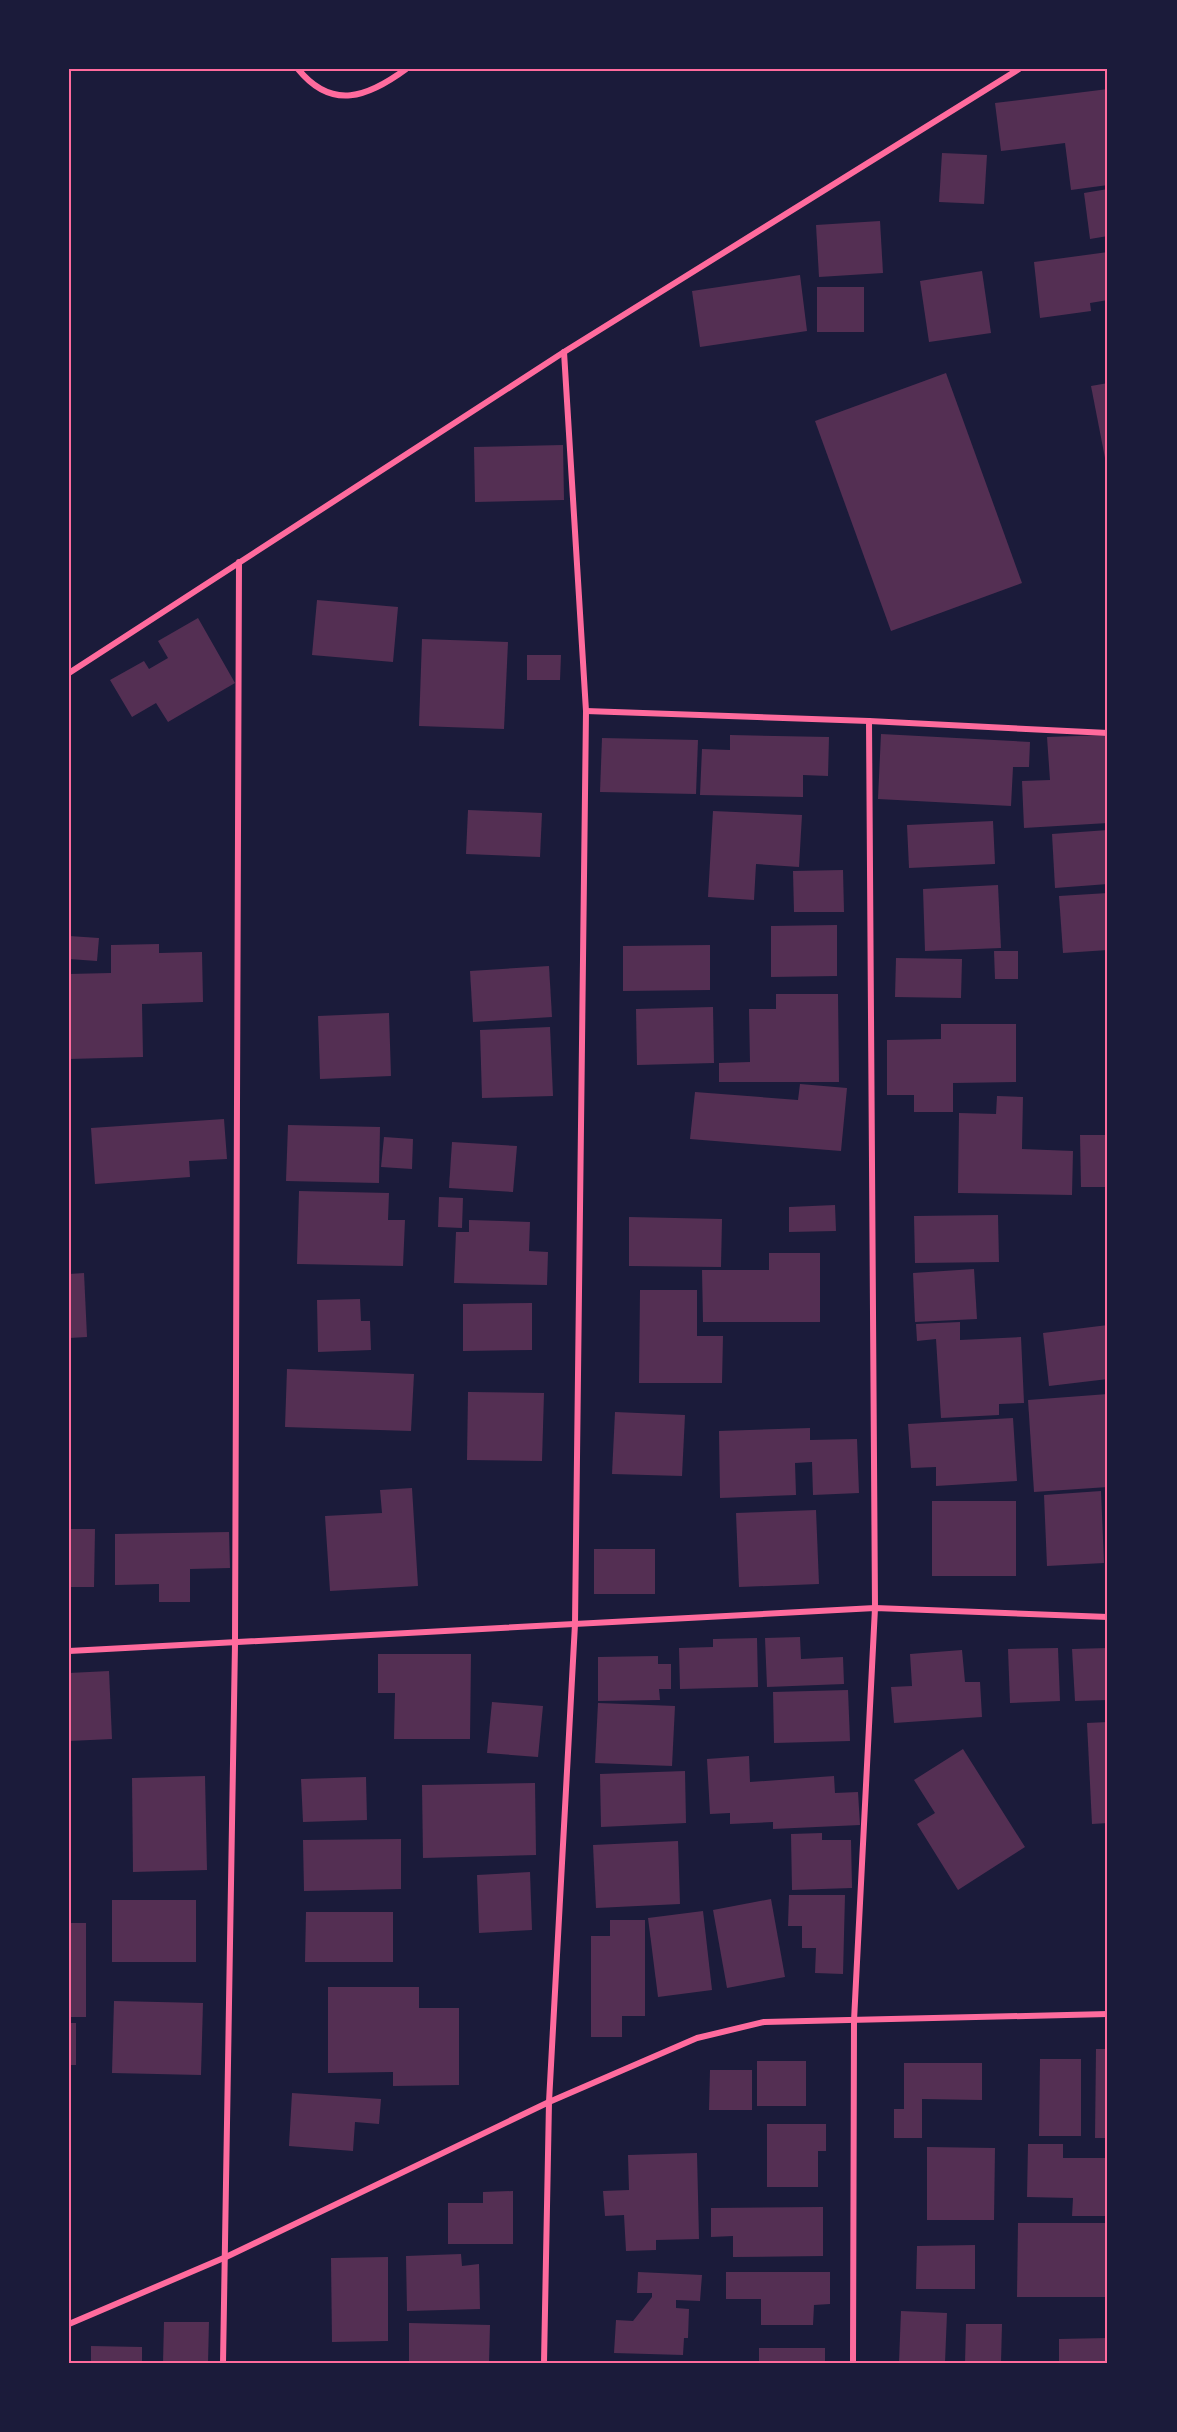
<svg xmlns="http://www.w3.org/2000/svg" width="1177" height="2432" font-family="'Titillium Web',sans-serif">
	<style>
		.building { fill: #542f53 }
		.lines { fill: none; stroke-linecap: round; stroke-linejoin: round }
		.minor { stroke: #ff6b9d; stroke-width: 6 }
		.neatline { fill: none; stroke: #ff6b9d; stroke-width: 2 }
	</style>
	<rect width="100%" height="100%" fill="#1b1b3a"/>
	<!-- building -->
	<g class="building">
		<path d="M 1108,89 L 1108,185 L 1071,190 L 1065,143 L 1001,151 L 995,103 Z"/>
		<path d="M 942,153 L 987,155 L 984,204 L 939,202 Z"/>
		<path d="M 1108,189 L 1108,236 L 1090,239 L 1084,193 Z"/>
		<path d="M 880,221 L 883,273 L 819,277 L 816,225 Z"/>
		<path d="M 1108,252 L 1108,300 L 1090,303 L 1091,311 L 1040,318 L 1034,262 Z"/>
		<path d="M 982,271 L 991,333 L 929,342 L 920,281 Z"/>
		<path d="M 800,275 L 807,331 L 700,347 L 692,291 Z"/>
		<rect x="817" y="287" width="47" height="45"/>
		<path d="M 946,373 L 1022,583 L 891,631 L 815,421 Z"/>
		<path d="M 1108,383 L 1108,457 L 1105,458 L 1091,386 Z"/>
		<path d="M 563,445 L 564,500 L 475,502 L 474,447 Z"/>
		<path d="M 317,600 L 398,607 L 393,662 L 312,655 Z"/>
		<path d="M 198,618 L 235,683 L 168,722 L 156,703 L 132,717 L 110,680 L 144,661 L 149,669 L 168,658 L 158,641 Z"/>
		<path d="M 422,639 L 508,642 L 504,729 L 419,726 Z"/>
		<path d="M 527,655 L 561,655 L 560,680 L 527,680 Z"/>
		<path d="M 881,734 L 1030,742 L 1029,767 L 1013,767 L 1011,806 L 878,799 Z"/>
		<path d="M 730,735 L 829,737 L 828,776 L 803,775 L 803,797 L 700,795 L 702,749 L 730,750 Z"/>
		<path d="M 1108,735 L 1108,823 L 1024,828 L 1022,781 L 1050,780 L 1047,737 Z"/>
		<path d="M 602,738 L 698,740 L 696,794 L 600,792 Z"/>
		<path d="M 468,810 L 542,813 L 540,857 L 466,854 Z"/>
		<path d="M 713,811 L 802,815 L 799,867 L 756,864 L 754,900 L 708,897 Z"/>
		<path d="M 993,821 L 995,864 L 909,868 L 907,825 Z"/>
		<path d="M 1108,830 L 1108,884 L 1055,888 L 1052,834 Z"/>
		<path d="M 843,870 L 844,912 L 794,912 L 793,871 Z"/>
		<path d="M 998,885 L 1001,948 L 925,951 L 923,889 Z"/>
		<path d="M 1108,893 L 1108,950 L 1063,953 L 1059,896 Z"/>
		<path d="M 837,925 L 837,976 L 771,977 L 771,926 Z"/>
		<path d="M 69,936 L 99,938 L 97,961 L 69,959 Z"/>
		<path d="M 159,944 L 159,953 L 202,952 L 203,1002 L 142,1004 L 143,1057 L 69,1059 L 69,974 L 111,973 L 111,945 Z"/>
		<path d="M 710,945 L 710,990 L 623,991 L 623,946 Z"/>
		<path d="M 994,951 L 1018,951 L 1018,979 L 995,979 Z"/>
		<path d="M 896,958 L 962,959 L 961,998 L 895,997 Z"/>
		<path d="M 549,966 L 552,1017 L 473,1022 L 470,971 Z"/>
		<path d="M 776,994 L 838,994 L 839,1082 L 719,1082 L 719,1063 L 750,1062 L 749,1009 L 776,1009 Z"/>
		<path d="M 713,1007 L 714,1063 L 637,1065 L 636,1009 Z"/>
		<path d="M 389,1013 L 391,1076 L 320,1079 L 318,1016 Z"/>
		<path d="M 941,1024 L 1016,1024 L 1016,1082 L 953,1083 L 953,1112 L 914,1112 L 914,1095 L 887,1095 L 887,1040 L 941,1039 Z"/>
		<path d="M 550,1027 L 553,1096 L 482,1098 L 480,1030 Z"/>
		<path d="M 800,1084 L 847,1088 L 841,1151 L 690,1139 L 695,1092 L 798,1100 Z"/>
		<path d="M 997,1096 L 1023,1097 L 1022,1149 L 1073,1151 L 1072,1195 L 958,1193 L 959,1113 L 996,1114 Z"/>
		<path d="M 224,1119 L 227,1159 L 189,1161 L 190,1177 L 95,1184 L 91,1128 Z"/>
		<path d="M 288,1125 L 380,1127 L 379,1183 L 286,1181 Z"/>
		<path d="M 1080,1135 L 1108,1135 L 1108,1187 L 1081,1187 Z"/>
		<path d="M 384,1137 L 413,1139 L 412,1169 L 381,1167 Z"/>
		<path d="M 452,1142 L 517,1146 L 513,1192 L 449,1188 Z"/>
		<path d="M 299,1191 L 389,1193 L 388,1220 L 405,1220 L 403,1266 L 297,1264 Z"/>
		<path d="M 439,1197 L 463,1198 L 462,1228 L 438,1227 Z"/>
		<path d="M 835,1205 L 836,1231 L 789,1232 L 789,1207 Z"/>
		<path d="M 998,1215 L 999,1262 L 915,1263 L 914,1216 Z"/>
		<path d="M 629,1217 L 722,1219 L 721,1267 L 629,1266 Z"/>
		<path d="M 469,1220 L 530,1222 L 529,1251 L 548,1252 L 547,1285 L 454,1283 L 456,1232 L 469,1232 Z"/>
		<path d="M 769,1253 L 820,1253 L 820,1322 L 703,1322 L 702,1270 L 769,1270 Z"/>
		<path d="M 974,1269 L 977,1319 L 915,1322 L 913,1273 Z"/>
		<path d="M 84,1273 L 87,1337 L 69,1338 L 69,1274 Z"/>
		<path d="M 640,1290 L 697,1290 L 697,1336 L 723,1336 L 722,1383 L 639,1383 Z"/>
		<path d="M 360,1299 L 361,1321 L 370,1321 L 371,1350 L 318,1352 L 317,1300 Z"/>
		<path d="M 532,1303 L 532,1350 L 463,1351 L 463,1304 Z"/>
		<path d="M 960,1322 L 960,1340 L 1021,1337 L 1024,1403 L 999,1404 L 999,1415 L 941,1418 L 936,1339 L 917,1341 L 916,1324 Z"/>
		<path d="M 1108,1325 L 1108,1379 L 1049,1386 L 1043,1333 Z"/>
		<path d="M 287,1369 L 414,1374 L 411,1431 L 285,1427 Z"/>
		<path d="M 468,1392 L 544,1393 L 542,1461 L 467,1460 Z"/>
		<path d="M 1108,1394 L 1108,1487 L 1034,1492 L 1028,1400 Z"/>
		<path d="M 615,1412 L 685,1415 L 682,1476 L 612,1474 Z"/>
		<path d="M 1013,1418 L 1017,1481 L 936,1486 L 936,1467 L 911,1468 L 908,1424 Z"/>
		<path d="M 810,1428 L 810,1440 L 857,1439 L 859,1493 L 813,1495 L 812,1462 L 795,1463 L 796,1495 L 720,1498 L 719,1431 Z"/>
		<path d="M 412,1488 L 418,1586 L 330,1591 L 325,1516 L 382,1513 L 380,1490 Z"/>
		<path d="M 1101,1491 L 1104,1563 L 1047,1566 L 1044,1495 Z"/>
		<rect x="932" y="1501" width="84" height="75"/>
		<path d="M 816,1510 L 819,1584 L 739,1587 L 736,1513 Z"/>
		<path d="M 69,1529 L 95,1529 L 94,1587 L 69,1587 Z"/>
		<path d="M 229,1532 L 230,1568 L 190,1569 L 190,1602 L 159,1602 L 159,1584 L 115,1585 L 115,1534 Z"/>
		<rect x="594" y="1549" width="61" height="45"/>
		<path d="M 800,1637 L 801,1659 L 843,1657 L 844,1684 L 767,1687 L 765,1638 Z"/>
		<path d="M 757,1638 L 758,1687 L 680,1689 L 679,1648 L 713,1647 L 713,1639 Z"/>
		<path d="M 1058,1648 L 1060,1701 L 1010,1703 L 1008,1649 Z"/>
		<path d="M 1108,1648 L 1108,1700 L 1075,1701 L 1072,1649 Z"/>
		<path d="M 962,1650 L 965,1682 L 980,1682 L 982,1717 L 894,1723 L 891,1687 L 912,1686 L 910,1654 Z"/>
		<path d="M 378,1654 L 471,1654 L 470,1739 L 394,1739 L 395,1693 L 378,1693 Z"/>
		<path d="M 658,1656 L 658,1664 L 671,1664 L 671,1689 L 659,1689 L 660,1700 L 598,1701 L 598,1657 Z"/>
		<path d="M 109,1671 L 112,1739 L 69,1741 L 69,1673 Z"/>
		<path d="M 848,1690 L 850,1741 L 774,1743 L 773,1692 Z"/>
		<path d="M 492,1702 L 543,1706 L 538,1757 L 487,1753 Z"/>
		<path d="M 598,1703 L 675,1706 L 672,1766 L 595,1763 Z"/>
		<path d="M 1108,1722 L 1108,1823 L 1092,1824 L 1087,1723 Z"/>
		<path d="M 963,1749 L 1025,1847 L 958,1890 L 917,1824 L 935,1813 L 914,1780 Z"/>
		<path d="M 749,1756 L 750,1782 L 834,1776 L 835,1793 L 858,1792 L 860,1825 L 773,1829 L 773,1822 L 730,1824 L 730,1813 L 710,1814 L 707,1759 Z"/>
		<path d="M 685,1771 L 686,1823 L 601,1827 L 600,1774 Z"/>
		<path d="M 205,1776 L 207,1870 L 133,1872 L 132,1778 Z"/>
		<path d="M 366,1777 L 367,1820 L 303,1822 L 301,1779 Z"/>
		<path d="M 535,1783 L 536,1855 L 423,1858 L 422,1785 Z"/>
		<path d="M 822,1833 L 822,1840 L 851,1840 L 852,1888 L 792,1890 L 791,1834 Z"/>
		<path d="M 401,1839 L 401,1889 L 304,1891 L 303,1840 Z"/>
		<path d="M 678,1841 L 680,1904 L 596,1908 L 593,1845 Z"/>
		<path d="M 530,1872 L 532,1930 L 479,1933 L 477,1875 Z"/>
		<path d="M 789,1895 L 845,1895 L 843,1974 L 815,1973 L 816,1948 L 802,1948 L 802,1926 L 788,1926 Z"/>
		<path d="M 771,1899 L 785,1977 L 727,1988 L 713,1910 Z"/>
		<rect x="112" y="1900" width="84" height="62"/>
		<path d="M 703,1911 L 712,1990 L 658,1997 L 648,1918 Z"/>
		<path d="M 306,1912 L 393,1912 L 393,1962 L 305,1962 Z"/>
		<path d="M 610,1920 L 645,1920 L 645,2016 L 622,2016 L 622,2037 L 591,2037 L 591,1936 L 610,1936 Z"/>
		<rect x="69" y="1923" width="17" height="94"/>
		<path d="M 328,1987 L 419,1987 L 419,2008 L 459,2008 L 459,2085 L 393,2086 L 393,2072 L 328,2073 Z"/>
		<path d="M 114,2001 L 203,2003 L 201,2075 L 112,2073 Z"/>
		<rect x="69" y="2023" width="7" height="42"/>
		<path d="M 1096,2049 L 1108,2049 L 1108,2138 L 1095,2138 Z"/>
		<path d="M 1040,2059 L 1081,2059 L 1081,2136 L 1039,2136 Z"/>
		<rect x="757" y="2061" width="49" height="45"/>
		<path d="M 904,2063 L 982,2063 L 982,2100 L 922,2099 L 922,2138 L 894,2138 L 894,2109 L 904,2109 Z"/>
		<path d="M 710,2070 L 752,2070 L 752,2110 L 709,2110 Z"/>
		<path d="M 292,2093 L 381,2099 L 379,2124 L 355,2122 L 353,2151 L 289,2146 Z"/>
		<path d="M 767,2124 L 826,2124 L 826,2151 L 818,2151 L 818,2187 L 767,2187 Z"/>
		<path d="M 1028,2144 L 1063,2144 L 1063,2158 L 1108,2158 L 1108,2216 L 1072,2216 L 1073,2198 L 1027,2197 Z"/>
		<path d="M 927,2147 L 995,2148 L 994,2220 L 927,2220 Z"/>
		<path d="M 697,2153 L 699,2239 L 656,2240 L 656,2250 L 626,2251 L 624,2215 L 605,2216 L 603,2191 L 629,2190 L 628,2155 Z"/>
		<path d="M 513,2191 L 513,2244 L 448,2244 L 448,2203 L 483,2203 L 483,2192 Z"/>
		<path d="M 823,2207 L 823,2256 L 733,2257 L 733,2236 L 711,2237 L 711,2208 Z"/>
		<path d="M 1018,2223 L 1108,2223 L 1108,2297 L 1017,2297 Z"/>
		<path d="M 975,2245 L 975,2289 L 916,2289 L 917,2246 Z"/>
		<path d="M 461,2254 L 462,2266 L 479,2264 L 480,2309 L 407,2311 L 406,2256 Z"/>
		<path d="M 388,2257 L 388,2341 L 332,2342 L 331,2258 Z"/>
		<path d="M 638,2272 L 702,2275 L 700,2301 L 676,2300 L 676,2308 L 689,2309 L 688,2338 L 684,2338 L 683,2355 L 614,2353 L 616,2320 L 633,2321 L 652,2297 L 652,2293 L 637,2293 Z"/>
		<path d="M 726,2272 L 830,2272 L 830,2304 L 814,2305 L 813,2325 L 761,2325 L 761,2299 L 726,2299 Z"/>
		<path d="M 901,2311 L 947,2313 L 945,2363 L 899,2363 Z"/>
		<path d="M 164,2322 L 209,2322 L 208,2363 L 163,2363 Z"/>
		<path d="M 409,2323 L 490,2325 L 489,2363 L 409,2363 Z"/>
		<path d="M 966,2324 L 1002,2324 L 1001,2363 L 965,2363 Z"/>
		<path d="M 1108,2338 L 1108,2363 L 1059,2363 L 1059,2339 Z"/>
		<path d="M 91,2346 L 142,2347 L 142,2363 L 91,2363 Z"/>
		<rect x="759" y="2348" width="66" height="15"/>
	</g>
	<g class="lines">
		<!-- minor -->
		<g class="minor">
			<path d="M 298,69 C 332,111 368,97 406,69"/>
			<path d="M 69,673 L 564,352 L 1019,69"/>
			<path d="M 586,711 L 869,721 L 1108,733"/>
			<path d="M 69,1651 L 875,1608 L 1108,1617"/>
			<path d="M 69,2324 L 226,2257 L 549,2102 L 697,2038 L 764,2022 L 1108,2014"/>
			<path d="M 223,2363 L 235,1644 L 239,562"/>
			<path d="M 544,2363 L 549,2102 L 575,1624 L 586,711 L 564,352"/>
			<path d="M 853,2363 L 854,2021 L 875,1608 L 869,721"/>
		</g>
	</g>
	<!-- border -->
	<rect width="1177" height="2432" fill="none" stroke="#1b1b3a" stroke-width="141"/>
	<rect x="70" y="70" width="1036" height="2292" class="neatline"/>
</svg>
